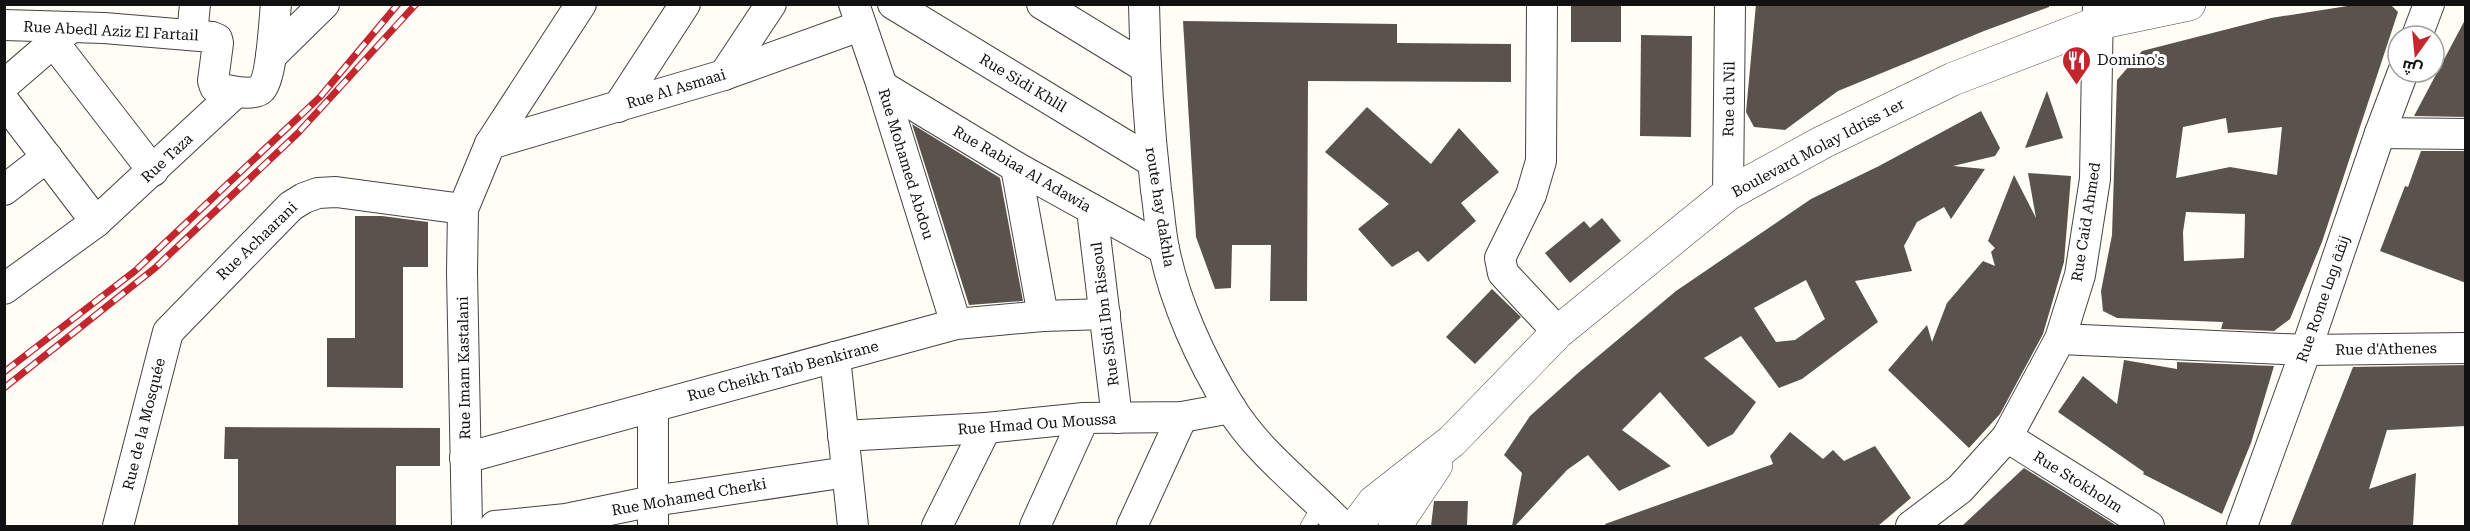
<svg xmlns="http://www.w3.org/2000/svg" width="2470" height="531" font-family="'Roboto Serif',Cairo,serif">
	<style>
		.building { fill: #5a524d; fill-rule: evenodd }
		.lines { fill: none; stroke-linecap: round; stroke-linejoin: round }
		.service-casing { stroke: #444; stroke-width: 16 }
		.minor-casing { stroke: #444; stroke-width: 32 }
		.tertiary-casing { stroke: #444; stroke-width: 34 }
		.service { stroke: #fff; stroke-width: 15 }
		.minor { stroke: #fff; stroke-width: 30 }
		.tertiary { stroke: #fff; stroke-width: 33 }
		.rail-casing { stroke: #c4262e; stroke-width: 7 }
		.rail { stroke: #fff; stroke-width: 4.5; stroke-dasharray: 14; stroke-linecap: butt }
		.labels { text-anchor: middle; stroke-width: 6; stroke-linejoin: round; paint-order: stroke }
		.street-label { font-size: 15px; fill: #111; stroke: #fff }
		.poi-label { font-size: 15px; fill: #111; stroke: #fff; text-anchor: start }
	</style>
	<rect width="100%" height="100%" fill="#fffdf5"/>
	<!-- building -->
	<g class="building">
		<rect x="1571" y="4" width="50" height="38"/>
		<path d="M 1756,4 L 2049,4 L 2049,7 L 1984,31 L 1838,91 L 1785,130 L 1754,127 L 1746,112 Z"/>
		<path d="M 2360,4 L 2390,4 L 2398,12 L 2322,242 L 2290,319 L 2274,331 L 2221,329 L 2223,322 L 2117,318 L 2103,311 L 2101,291 L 2112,235 L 2117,80 L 2142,51 L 2271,18 ZM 2226,118 L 2228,133 L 2282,127 L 2277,175 L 2230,167 L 2176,178 L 2183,127 ZM 2186,212 L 2245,214 L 2244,258 L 2184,261 L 2183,232 Z"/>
		<path d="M 2466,18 L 2466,117 L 2414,116 Z"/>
		<path d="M 1183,21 L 1397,24 L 1397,43 L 1511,44 L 1511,82 L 1308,81 L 1307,301 L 1270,301 L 1271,245 L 1232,245 L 1231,288 L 1215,289 L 1196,237 Z"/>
		<path d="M 1641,35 L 1692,36 L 1691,137 L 1640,136 Z"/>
		<path d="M 2047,91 L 2063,138 L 2025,148 Z"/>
		<path d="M 1367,107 L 1431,164 L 1459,128 L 1499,172 L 1461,203 L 1476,221 L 1428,262 L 1418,251 L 1392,267 L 1358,229 L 1389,204 L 1325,152 Z"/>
		<path d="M 1981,111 L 2000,148 L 1995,156 L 1953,166 L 1985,169 L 1951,219 L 1944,207 L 1917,222 L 1904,246 L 1912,271 L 1855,281 L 1878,322 L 1802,379 L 1779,388 L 1741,336 L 1704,358 L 1756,402 L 1733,434 L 1708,447 L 1660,392 L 1622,430 L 1671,466 L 1619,491 L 1588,455 L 1567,470 L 1515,526 L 1512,526 L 1522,473 L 1504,455 L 1530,416 L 1578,373 L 1676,291 L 1811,199 L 1879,166 ZM 1806,280 L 1825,319 L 1795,340 L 1776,342 L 1754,308 Z"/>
		<path d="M 912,124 L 1000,178 L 1023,301 L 969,305 Z"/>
		<path d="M 2421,151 L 2466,151 L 2466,283 L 2380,251 L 2405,186 L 2408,187 Z"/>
		<path d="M 2028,173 L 2071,176 L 2064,262 L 2043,334 L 2000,414 L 1969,448 L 1888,370 L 1927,325 L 1932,342 L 1947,303 L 1983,261 L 1995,266 L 1991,252 L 1995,248 L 1988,241 L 2014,175 L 2036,218 Z"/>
		<path d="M 355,216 L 382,216 L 428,222 L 428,267 L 403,267 L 403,388 L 327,387 L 327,338 L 355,338 Z"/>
		<path d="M 1602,218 L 1621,241 L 1570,283 L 1545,253 L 1584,221 L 1590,228 Z"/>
		<path d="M 1492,289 L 1521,317 L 1475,364 L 1446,337 Z"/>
		<path d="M 2124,360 L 2177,369 L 2177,362 L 2274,366 L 2251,443 L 2222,514 L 2143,474 L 2144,472 L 2058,412 L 2083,376 L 2117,404 Z"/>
		<path d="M 2466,365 L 2466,426 L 2387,430 L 2369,489 L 2416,473 L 2413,526 L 2290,526 L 2353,367 Z"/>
		<path d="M 225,427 L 440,428 L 440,466 L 396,466 L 396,526 L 238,526 L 238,459 L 224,459 Z"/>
		<path d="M 1790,432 L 1823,459 L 1833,450 L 1844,461 L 1875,446 L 1911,498 L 1878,526 L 1606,526 L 1605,524 L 1773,464 L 1770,456 Z"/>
		<path d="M 2024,468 L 2117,526 L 1962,526 Z"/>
		<path d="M 1434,501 L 1468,501 L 1467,526 L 1431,526 Z"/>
	</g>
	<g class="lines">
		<defs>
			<path id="service" d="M 1308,526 L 1321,504"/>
			<g id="minor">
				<path d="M 854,4 L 882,86 L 956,324"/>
				<path d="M 893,4 L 1153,162"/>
				<path d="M 1042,4 L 1145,67"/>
				<path d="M 1144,4 C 1145,67 1149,128 1156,190 C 1159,209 1160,230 1164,249 C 1175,303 1201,360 1230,407 C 1259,454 1305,487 1342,526"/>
				<path d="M 1542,4 L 1541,161 L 1531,195 L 1500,258 L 1503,273 L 1558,332"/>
				<path d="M 4,25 L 104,28 L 212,37 L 217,39 L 218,43 L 213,81 L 215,87 C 224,90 254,97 261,89 C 272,78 274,21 276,4"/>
				<path d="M 192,35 L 195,4"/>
				<path d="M 2417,36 L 2429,4"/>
				<path d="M 54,43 L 153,171"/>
				<path d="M 271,56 L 324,4"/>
				<path d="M 724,75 L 771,4"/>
				<path d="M 4,85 L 69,29"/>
				<path d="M 882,86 L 1016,167 L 1164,249"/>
				<path d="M 4,101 L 96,222"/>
				<path d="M 618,107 L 685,4"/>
				<path d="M 2380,133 L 2466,134"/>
				<path d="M 490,144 L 724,75 L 860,26"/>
				<path d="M 1016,167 L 1043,316"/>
				<path d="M 4,190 L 47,157"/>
				<path d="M 1728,194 L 1730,4"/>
				<path d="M 1092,210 L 1117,418"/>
				<path d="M 4,289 L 96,222 L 236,92"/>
				<path d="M 2060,339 L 2306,350 L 2466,348"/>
				<path d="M 835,357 L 853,526"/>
				<path d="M 843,436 L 986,428 L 1084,418 L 1182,417 L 1231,408"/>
				<path d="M 2007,437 L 2149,526"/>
				<path d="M 465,458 L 956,324 L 1043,316 L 1105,314"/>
				<path d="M 118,526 L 168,332 L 291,206 L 304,198 L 318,193 L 336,192 L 463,209"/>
				<path d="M 467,526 L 462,273 L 463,209 L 490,144 L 581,4"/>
				<path d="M 495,526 L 566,519 L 653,501 L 847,472"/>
				<path d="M 653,526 L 653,407"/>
				<path d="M 937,526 L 986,428"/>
				<path d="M 1035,526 L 1084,418"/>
				<path d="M 1132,526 L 1182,417"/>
				<path d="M 1911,526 L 1960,489 L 2007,437 L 2060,339 L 2080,275 L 2095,179 L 2098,4"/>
				<path d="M 2242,526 L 2306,350 L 2380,133 L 2403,72"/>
			</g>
			<g id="tertiary">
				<path d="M 1356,526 L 1374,502 L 1452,441 L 1558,332 L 1728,194 L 1823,142 L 1953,79 L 2098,23 L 2189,4"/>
				<path d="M 1395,526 L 1436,465"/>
			</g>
		</defs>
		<!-- service casing -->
		<use href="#service" class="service-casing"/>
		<!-- minor casing -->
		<use href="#minor" class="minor-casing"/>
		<!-- tertiary casing -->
		<use href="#tertiary" class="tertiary-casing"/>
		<!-- service -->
		<use href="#service" class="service"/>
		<!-- minor -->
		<use href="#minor" class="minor"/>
		<!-- tertiary -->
		<use href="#tertiary" class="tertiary"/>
		<defs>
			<g id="rail">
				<path d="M 4,372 L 135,271 L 320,97 L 398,4"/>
				<path d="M 4,388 L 155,268 L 298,133 L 416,4"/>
			</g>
		</defs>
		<!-- rail casing -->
		<use href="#rail" class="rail-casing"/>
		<!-- rail -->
		<use href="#rail" class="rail"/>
	</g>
	<!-- icons -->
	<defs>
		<symbol id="restaurant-pin" viewBox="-11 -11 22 30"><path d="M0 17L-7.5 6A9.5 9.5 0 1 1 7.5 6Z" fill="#c4262e" stroke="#fff"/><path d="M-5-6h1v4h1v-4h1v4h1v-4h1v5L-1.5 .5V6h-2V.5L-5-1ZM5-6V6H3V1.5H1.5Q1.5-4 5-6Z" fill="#fff"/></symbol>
	</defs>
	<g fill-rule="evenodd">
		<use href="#restaurant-pin" x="2060" y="44" width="33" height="45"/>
	</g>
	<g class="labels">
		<!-- street labels -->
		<g class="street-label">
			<text transform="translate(111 31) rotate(3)" y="5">Rue Abedl Aziz El Fartail</text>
			<text transform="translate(1023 83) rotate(31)" y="5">Rue Sidi Khlil</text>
			<text transform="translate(676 89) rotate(-17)" y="5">Rue Al Asmaai</text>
			<text transform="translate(1729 99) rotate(-89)" y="5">Rue du Nil</text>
			<text transform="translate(1818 148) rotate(-28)" y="5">Boulevard Molay Idriss 1er</text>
			<text transform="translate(167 158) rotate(-43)" y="5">Rue Taza</text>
			<text transform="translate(906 164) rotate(73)" y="5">Rue Mohamed Abdou</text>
			<text transform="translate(1022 169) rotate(30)" y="5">Rue Rabiaa Al Adawia</text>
			<text transform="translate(1160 207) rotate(81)" y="5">route hay dakhla</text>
			<text transform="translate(2086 222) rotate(-81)" y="5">Rue Caid Ahmed</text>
			<text transform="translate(257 241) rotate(-44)" y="5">Rue Achaarani</text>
			<text transform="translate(2323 299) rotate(-71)" y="5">Rue Rome زنقة روما</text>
			<text transform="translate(1105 314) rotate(-97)" y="5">Rue Sidi Ibn Rissoul</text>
			<text transform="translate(2386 349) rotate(-1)" y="5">Rue d'Athenes</text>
			<text transform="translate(464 368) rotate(-91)" y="5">Rue Imam Kastalani</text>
			<text transform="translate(783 371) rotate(-15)" y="5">Rue Cheikh Taib Benkirane</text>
			<text transform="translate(144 424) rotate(-76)" y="5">Rue de la Mosquée</text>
			<text transform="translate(1037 424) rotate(-4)" y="5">Rue Hmad Ou Moussa</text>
			<text transform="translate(2078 482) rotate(32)" y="5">Rue Stokholm</text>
			<text transform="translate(689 497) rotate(-10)" y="5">Rue Mohamed Cherki</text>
		</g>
		<!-- poi labels -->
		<g class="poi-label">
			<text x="2097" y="65">Domino's</text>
		</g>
	</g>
	<!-- border -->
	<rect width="2470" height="531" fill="none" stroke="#111111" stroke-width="12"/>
	<!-- north arrow -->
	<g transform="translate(2416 54) rotate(195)"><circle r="28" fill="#ffffff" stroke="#a0a0a0" stroke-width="1.5"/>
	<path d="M0-4.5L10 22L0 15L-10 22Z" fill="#c4262e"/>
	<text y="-9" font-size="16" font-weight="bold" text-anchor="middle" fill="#111111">ش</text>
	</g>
</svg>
